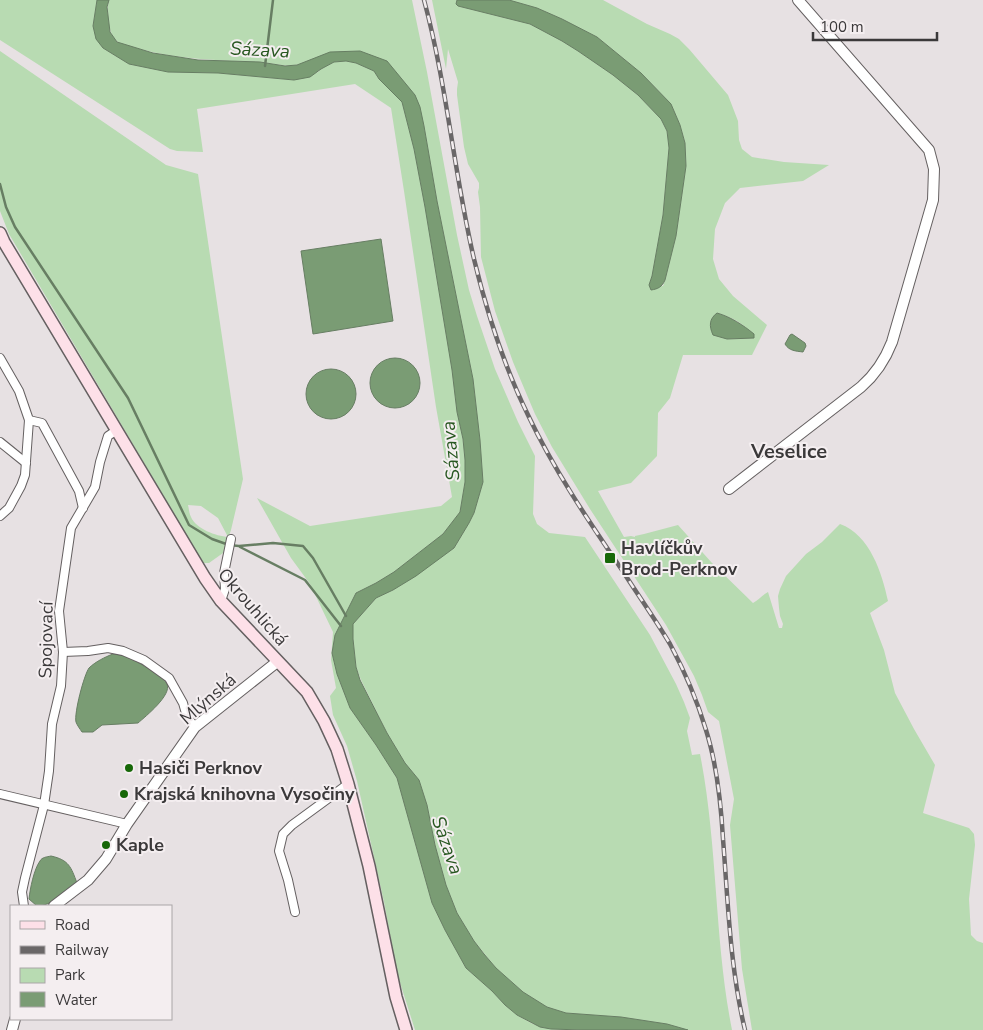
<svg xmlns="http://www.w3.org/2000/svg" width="983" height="1030" font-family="'Nunito Sans',sans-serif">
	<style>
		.green { fill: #b8dbb2; fill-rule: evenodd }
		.water { fill: #7a9c74; stroke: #677e63 }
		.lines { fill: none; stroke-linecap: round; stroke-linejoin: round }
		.stream { stroke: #677e63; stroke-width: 2.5 }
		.minor-casing { stroke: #656061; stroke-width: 10 }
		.tertiary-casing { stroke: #656061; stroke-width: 12 }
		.secondary-casing { stroke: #656061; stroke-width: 14 }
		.minor { stroke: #fff; stroke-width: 8 }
		.tertiary { stroke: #fff; stroke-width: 10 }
		.secondary { stroke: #fde0e8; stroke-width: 11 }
		.rail-casing { stroke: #6a6768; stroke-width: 4.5 }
		.rail { stroke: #f4eef0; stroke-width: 2.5; stroke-dasharray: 8; stroke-linecap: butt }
		.poi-dot { fill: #176808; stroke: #f4eef0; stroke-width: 2 }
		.labels { text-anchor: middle; stroke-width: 4; stroke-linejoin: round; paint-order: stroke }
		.poi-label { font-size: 18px; font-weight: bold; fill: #3b393a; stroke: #f4eef0; text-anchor: start }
		.street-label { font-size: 18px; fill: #3b393a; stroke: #f4eef0 }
		.water-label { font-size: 19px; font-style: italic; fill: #275720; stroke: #f4eef0 }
		.quarter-label { font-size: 20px; font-weight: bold; fill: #3b393a; stroke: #f4eef0 }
	</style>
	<rect width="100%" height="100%" fill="#e7e1e3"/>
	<!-- green -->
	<g class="green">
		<path d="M 0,0 L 97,0 L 93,26 L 103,48 L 129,64 L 168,72 L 218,73 L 293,80 L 318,72 L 321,69 L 334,62 L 346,61 L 356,63 L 374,71 L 379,79 L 402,102 L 414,149 L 425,207 L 452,370 L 457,412 L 463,439 L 465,460 L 465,482 L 460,512 L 443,534 L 394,572 L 376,583 L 356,593 L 335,635 L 332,653 L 337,674 L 350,708 L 376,745 L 397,778 L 432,903 L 445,930 L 466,968 L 492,991 L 505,1005 L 517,1015 L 533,1024 L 551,1029 L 582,1030 L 415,1030 L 397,973 L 384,902 L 357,781 L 347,746 L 333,715 L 330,696 L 336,688 L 331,660 L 333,632 L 310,584 L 291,558 L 257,498 L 310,526 L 441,506 L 452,497 L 436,407 L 404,191 L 391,108 L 355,84 L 197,109 L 203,152 L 177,151 L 170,149 L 0,40 Z"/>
		<path d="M 109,0 L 412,0 L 427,72 L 457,235 L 469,290 L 477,316 L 495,369 L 518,422 L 535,456 L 533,514 L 537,524 L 549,533 L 585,537 L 650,635 L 676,684 L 684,702 L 690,718 L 687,731 L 692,755 L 700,754 C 718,845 714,939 732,1030 L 688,1030 L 667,1024 L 621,1017 L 566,1013 L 547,1007 L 523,992 L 496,968 L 474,941 L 457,913 L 446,885 L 435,845 L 427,805 L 419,780 L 405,763 L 387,733 L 361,680 L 356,667 L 353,639 L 353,624 L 376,598 L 393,590 L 454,548 L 469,523 L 474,513 L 483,482 L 480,440 L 473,379 L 437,201 L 424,126 L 387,61 L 309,61 C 286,70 280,63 257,62 C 218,60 178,60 140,49 C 133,47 124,46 118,42 C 108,36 106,11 109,0 Z"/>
		<path d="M 432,0 L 457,0 L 456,4 L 458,6 L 530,24 L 562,41 L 578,51 L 613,75 L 638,95 L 661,119 L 667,131 L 669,148 L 663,215 L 652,276 L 649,285 L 663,286 L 665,280 L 676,236 L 686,166 L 685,142 L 680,125 L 671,104 L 641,73 L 597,37 L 562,19 L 537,8 L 509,0 L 603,0 L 647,24 L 670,34 L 679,39 L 689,49 L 728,95 L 738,121 L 739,140 L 742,149 L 752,157 L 784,162 L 829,165 L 803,181 L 740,188 L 725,203 L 715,229 L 713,259 L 719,279 L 733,296 L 767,325 L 752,355 L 683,355 L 670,398 L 658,413 L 657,456 L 631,483 L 598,491 L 624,537 L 631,536 L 635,537 L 635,536 L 644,534 L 678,525 L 712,563 L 753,603 C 759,600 762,595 768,592 L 779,628 L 782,628 L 783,624 L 780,616 L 779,608 L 778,596 L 780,589 L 786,576 L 806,554 L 822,542 L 840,524 C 870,535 882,573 888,601 L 870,613 L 884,650 L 895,693 L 914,729 L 935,765 L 923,813 L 969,828 L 974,834 L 975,845 L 969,899 L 971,935 L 977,941 L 983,943 L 983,1030 L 752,1030 L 742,969 L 730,825 L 734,799 L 719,721 L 708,712 L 702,695 L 694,676 L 666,625 L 590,509 L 552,447 L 535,414 L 513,362 L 495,311 L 481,257 L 480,207 L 478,192 L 479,188 L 479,183 L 468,164 L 464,147 L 457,95 L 457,89 L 458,82 L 448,49 L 446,69 ZM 717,313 C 732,317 746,324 754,338 L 727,339 Z"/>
		<path d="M 0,51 L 166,165 L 198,174 L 243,479 L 231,530 L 223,553 L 209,563 L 203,563 L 9,234 L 0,211 ZM 188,505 L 201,506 L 218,518 L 228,537 C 216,536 196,529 191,517 C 189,513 189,509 188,505 Z"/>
	</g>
	<!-- water -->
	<g class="water">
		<path d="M 97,0 L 109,0 L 107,7 L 110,32 L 117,42 L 153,53 L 198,60 L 260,62 L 285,66 L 297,65 L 330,52 L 360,51 L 387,61 L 415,95 L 420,107 L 424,126 L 437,201 L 473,379 L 480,440 L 483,482 L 474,513 L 469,523 L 454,548 L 416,576 L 393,590 L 376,598 L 353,624 L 353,639 L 356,667 L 360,680 L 387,733 L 405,763 L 419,780 L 427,805 L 435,845 L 446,885 L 457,913 L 474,941 L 484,954 L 496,968 L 523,992 L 547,1007 L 566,1013 L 621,1017 L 667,1024 L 688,1030 L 582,1030 L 551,1029 L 540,1027 L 517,1015 L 505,1005 L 492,991 L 466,968 L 445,930 L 432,903 L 397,778 L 376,745 L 350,708 L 337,674 L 332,653 L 335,635 L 356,593 L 376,583 L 394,572 L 443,534 L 460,512 L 465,482 L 465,460 L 463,439 L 457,412 L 452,370 L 425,207 L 414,149 L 402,102 L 379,79 L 374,71 L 356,63 L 346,61 L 334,62 L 321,69 L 310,77 L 294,80 L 218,73 L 168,72 L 129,64 L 103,48 L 96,39 L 93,26 Z"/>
		<path d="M 457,0 L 509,0 L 537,8 L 562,19 L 597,37 L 641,73 L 671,104 L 680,125 L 685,143 L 686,166 L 676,236 L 665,280 C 662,287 658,289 651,290 L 649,285 L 652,276 L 663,215 L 669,148 L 667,131 L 661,119 L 638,95 L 613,75 L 578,51 L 562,41 L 530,24 L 458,6 L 456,4 Z"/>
		<path d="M 381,239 L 393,321 L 313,334 L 301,251 Z"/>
		<path d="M 717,313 C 731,317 743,325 754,334 L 754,338 L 727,339 L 713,335 C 709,326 709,319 717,313 Z"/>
		<path d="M 792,334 L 805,343 L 806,346 L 803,352 C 796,351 789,351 785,344 L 790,335 Z"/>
		<circle cx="395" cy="383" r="25"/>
		<circle cx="331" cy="394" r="25"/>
		<path d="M 113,654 C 127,655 137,662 149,669 C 155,673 164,677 167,684 C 172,695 146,716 138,723 L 102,725 L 93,732 L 82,732 C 80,729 77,725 76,722 C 74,713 84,675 89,668 C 95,662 105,657 113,654 Z"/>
		<path d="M 51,856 C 69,860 71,867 77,883 C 65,892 52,906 37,906 L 29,899 C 30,889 34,869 40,861 C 42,857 47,857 51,856 Z"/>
	</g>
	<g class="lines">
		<!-- stream -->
		<g class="stream">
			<path d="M 265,66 L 273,0"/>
			<path d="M 0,184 L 6,207 L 15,227 L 128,398 L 189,525 L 212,539 L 229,545 L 239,546 L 273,543 L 303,546 L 313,558 L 346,616"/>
			<path d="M 240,547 L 305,580 L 341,626"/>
		</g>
		<defs>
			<g id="minor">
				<path d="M 0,358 L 19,391 L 29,420 L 25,475 L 21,486 L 9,508 L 0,516"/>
				<path d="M 29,420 L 42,423 L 79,491 L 83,508"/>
				<path d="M 0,442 L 26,463"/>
				<path d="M 221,601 L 225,589 L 224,573 L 231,539"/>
				<path d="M 63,652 L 88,651 L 108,648 L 123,651 L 144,660 L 169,678 L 183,703 L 187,717 L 195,727"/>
				<path d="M 0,794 L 127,824"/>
				<path d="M 24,906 L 22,892 L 25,878 L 44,805 L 49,771 L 52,724 L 61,686 L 63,652 L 59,611 L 71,528 L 95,487 L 100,462 L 108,436 L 117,430"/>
				<path d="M 295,912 L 288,880 L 279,851 L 283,834 L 292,825 L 348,784"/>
			</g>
			<g id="tertiary">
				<path d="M 729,489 L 861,387 C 876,374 885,360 892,342 L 933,200 L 934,169 L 929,150 L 798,0"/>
				<path d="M 54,906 L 88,880 L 106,859 L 127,824 L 195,727 L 277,662"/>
				<path d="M 12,1030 L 15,1019"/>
			</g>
			<path id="secondary" d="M 0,233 L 4,242 L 205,578 L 221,601 L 307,692 L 324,721 L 337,749 L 348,784 L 369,866 L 396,997 L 406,1030"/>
		</defs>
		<!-- minor casing -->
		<use href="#minor" class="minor-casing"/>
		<!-- tertiary casing -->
		<use href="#tertiary" class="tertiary-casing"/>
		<!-- secondary casing -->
		<use href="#secondary" class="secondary-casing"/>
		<!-- minor -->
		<use href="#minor" class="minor"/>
		<!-- tertiary -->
		<use href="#tertiary" class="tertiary"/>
		<!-- secondary -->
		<use href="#secondary" class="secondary"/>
		<defs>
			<path id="rail" d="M 424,0 C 447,85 454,174 474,259 C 487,313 504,366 528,415 C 554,470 588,520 622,570 C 638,595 655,619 670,644 C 685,672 697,700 706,730 C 717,765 721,803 723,839 C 728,902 730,968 745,1030"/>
		</defs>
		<!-- rail casing -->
		<use href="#rail" class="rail-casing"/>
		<!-- rail -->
		<use href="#rail" class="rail"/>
	</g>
	<!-- markers -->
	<g class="poi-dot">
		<rect x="604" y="552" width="12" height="12" rx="2.5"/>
		<circle cx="129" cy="768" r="5"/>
		<circle cx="124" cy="794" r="5"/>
		<circle cx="106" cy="845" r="5"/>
	</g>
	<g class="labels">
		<!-- poi labels -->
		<g class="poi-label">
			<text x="621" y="554">Havlíčkův<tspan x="621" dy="21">Brod-Perknov</tspan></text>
			<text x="139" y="774">Hasiči Perknov</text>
			<text x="134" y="800">Krajská knihovna Vysočiny</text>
			<text x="116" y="851">Kaple</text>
		</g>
		<!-- street labels -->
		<g class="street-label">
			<text transform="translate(253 607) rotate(49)" y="6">Okrouhlická</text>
			<text transform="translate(46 640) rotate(-89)" y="6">Spojovací</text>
			<text transform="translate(208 699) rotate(-41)" y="6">Mlýnská</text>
		</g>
		<!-- water labels -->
		<g class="water-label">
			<text transform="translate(260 49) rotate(3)" y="7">Sázava</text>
			<text transform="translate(450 451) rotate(-95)" y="7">Sázava</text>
			<text transform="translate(448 845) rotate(71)" y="7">Sázava</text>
		</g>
		<!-- quarter labels -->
		<g class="quarter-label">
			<text x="789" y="458">Veselice</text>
		</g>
	</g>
	<!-- legend -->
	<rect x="10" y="905" width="162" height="115" fill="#f4eef0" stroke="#aaa6a7"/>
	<rect x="20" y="921" width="25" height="8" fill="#fde0e8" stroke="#aaa6a7"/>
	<text x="55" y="930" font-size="15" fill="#3b393a">Road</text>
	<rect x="20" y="946" width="25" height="8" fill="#6a6768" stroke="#aaa6a7"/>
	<text x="55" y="955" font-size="15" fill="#3b393a">Railway</text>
	<rect x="20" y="968" width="25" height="15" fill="#b8dbb2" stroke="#aaa6a7"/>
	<text x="55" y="980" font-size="15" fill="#3b393a">Park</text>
	<rect x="20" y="992" width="25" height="15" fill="#7a9c74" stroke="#aaa6a7"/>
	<text x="55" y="1005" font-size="15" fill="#3b393a">Water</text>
	<!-- scale -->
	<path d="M813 32v8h124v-8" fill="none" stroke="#3b393a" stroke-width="2.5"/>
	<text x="820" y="32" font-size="15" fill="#3b393a" stroke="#f4eef0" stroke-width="4" paint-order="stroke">100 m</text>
</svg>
